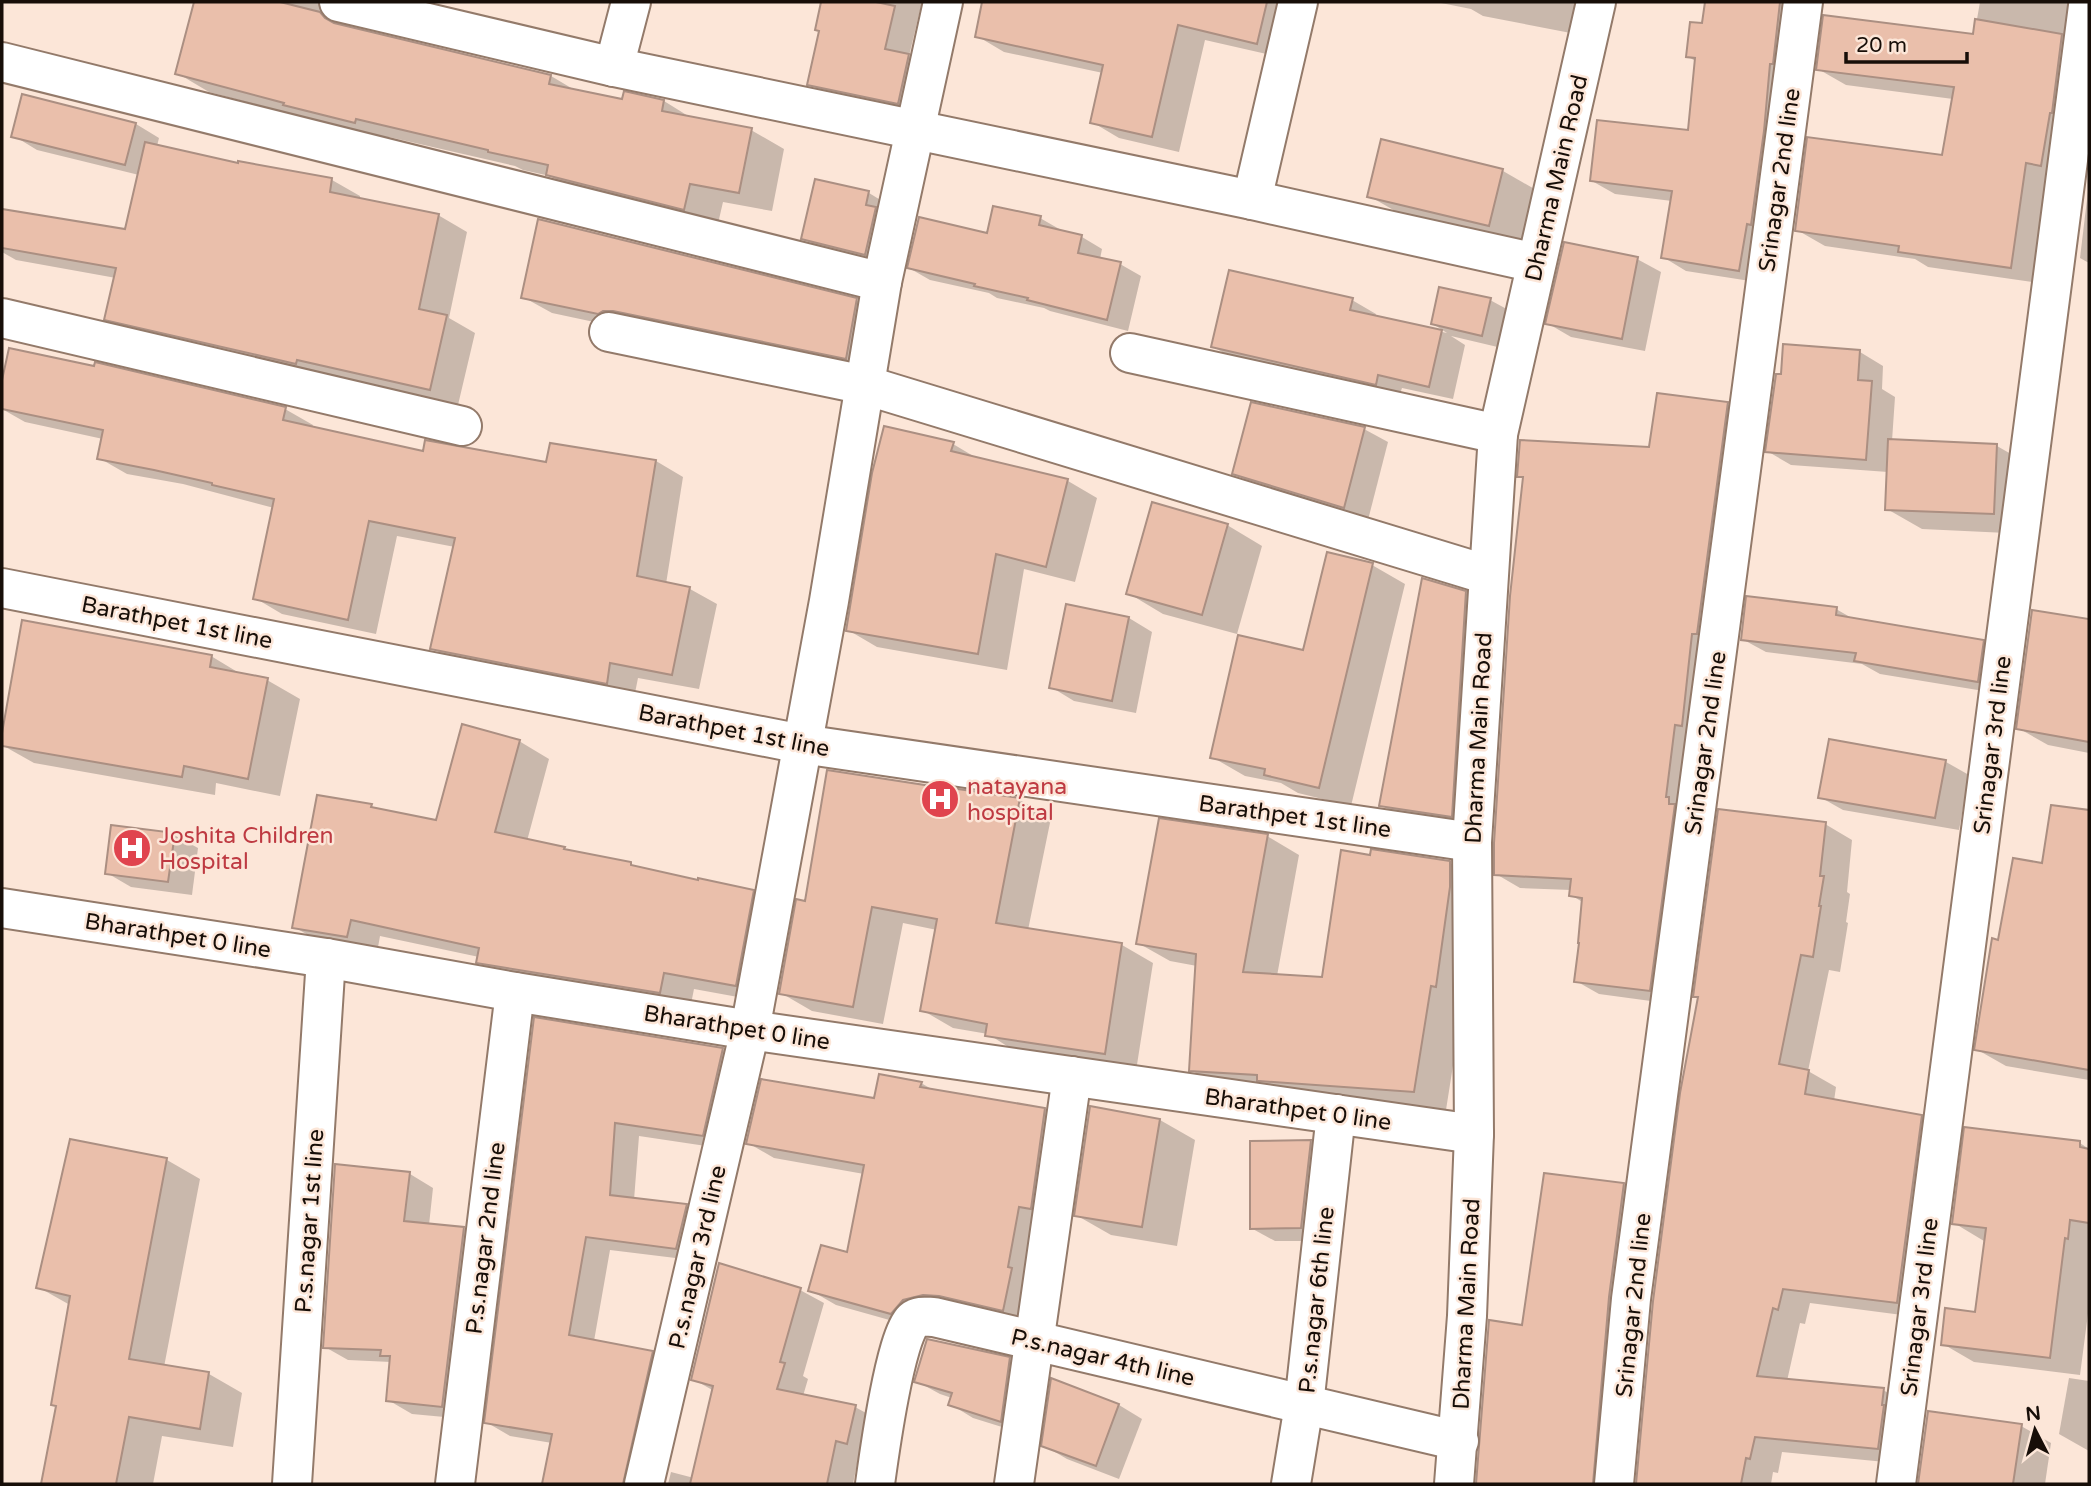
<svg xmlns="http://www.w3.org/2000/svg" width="2091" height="1486" font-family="'Varela Round',sans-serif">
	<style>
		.shadow { fill: #0003 }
		.building { fill: #eabfab; stroke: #ab8f82; stroke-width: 2 }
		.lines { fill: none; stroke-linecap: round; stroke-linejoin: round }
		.minor-casing { stroke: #937a6a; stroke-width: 42 }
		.minor { stroke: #fff; stroke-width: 38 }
		.labels { text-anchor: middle; stroke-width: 5; stroke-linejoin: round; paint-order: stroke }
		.street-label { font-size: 23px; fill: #170e08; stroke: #fce6d8 }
		.health-label { font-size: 23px; fill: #be3a42; stroke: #fce6d8; text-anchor: start }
	</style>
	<rect width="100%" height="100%" fill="#fce6d8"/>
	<!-- shadow -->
	<g class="shadow">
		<path d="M 196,2 L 354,2 L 348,28 L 551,76 L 578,92 L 623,101 L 664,101 L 693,119 L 751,130 L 784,149 L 772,211 L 723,202 L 717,228 L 581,193 L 550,176 L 523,170 L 515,166 L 389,137 L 388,141 L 318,123 L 310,119 L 209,92 L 177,73 Z"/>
		<path d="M 823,2 L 922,2 L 909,56 L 932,70 L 922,116 L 833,98 L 809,84 L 821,31 L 817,29 Z"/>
		<path d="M 984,2 L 1297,2 L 1284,58 L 1205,40 L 1179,152 L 1119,138 L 1092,122 L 1103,73 L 1004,52 L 977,36 Z"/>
		<path d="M 1436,2 L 1588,2 L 1581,35 L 1483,16 L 1471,9 Z"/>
		<path d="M 1707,2 L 1806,2 L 1763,283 L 1686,271 L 1663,257 L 1672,201 L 1615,194 L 1592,181 L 1689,132 L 1697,62 L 1687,56 L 1703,25 Z"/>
		<path d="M 1980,2 L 2089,2 L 2039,283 L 1928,267 L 1915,259 L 1825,246 L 1797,230 L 1943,157 L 1953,99 L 1846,85 L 1818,69 L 1974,36 Z"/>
		<path d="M 24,96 L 136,124 L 159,138 L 157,146 L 240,165 L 332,180 L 360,196 L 360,200 L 438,215 L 467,232 L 449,318 L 475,333 L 458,405 L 326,375 L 135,335 L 106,319 L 116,278 L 16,260 L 2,252 L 2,210 L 126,231 L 139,175 L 37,150 L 14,136 Z"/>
		<path d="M 1382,141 L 1503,171 L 1538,191 L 1524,245 L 1404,216 L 1369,196 Z"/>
		<path d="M 816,181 L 869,193 L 892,207 L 889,268 L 827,252 L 803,238 Z"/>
		<path d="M 2088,191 L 2089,192 L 2089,263 L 2080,258 Z"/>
		<path d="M 1040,218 L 1061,230 L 1060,232 L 1082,237 L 1102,249 L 1100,259 L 1120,264 L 1141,276 L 1128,331 L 1050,311 L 1044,308 L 997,298 L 989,293 L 930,280 L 909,268 L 988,235 Z"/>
		<path d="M 1637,259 L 1661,272 L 1645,351 L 1571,337 L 1547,323 Z"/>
		<path d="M 523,297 L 856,300 L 885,316 L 874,374 L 627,329 L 552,313 Z"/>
		<path d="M 1352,300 L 1376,314 L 1375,318 L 1447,333 L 1433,324 L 1490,300 L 1514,313 L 1506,349 L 1451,336 L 1465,345 L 1453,399 L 1402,388 L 1399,397 L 1237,360 L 1213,347 Z"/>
		<path d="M 10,350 L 285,409 L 313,425 L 312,428 L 424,453 L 548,464 L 656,461 L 683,477 L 666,584 L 690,589 L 717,604 L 699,689 L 638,678 L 634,698 L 460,664 L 432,648 L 455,547 L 397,536 L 376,634 L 282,614 L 255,598 L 274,508 L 183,484 L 127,474 L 99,458 L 103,439 L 25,422 L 2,409 L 2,388 Z"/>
		<path d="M 1860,352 L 1883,366 L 1882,389 L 1895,397 L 1892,441 L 1997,446 L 2032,466 L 2028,534 L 1922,529 L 1887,509 L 1888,472 L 1791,465 L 1767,451 Z"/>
		<path d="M 1727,404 L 1751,417 L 1673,1004 L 1599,994 L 1576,981 L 1584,903 L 1571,895 L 1571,890 L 1520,888 L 1496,874 L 1524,479 L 1519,476 L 1651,449 Z"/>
		<path d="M 1364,429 L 1388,442 L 1368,520 L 1257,487 L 1234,473 Z"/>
		<path d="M 953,444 L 980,460 L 1068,481 L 1097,498 L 1075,582 L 1024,569 L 1007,670 L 877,647 L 848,630 Z"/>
		<path d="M 1227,525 L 1262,546 L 1237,634 L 1163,614 L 1128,593 Z"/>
		<path d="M 1372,565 L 1405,584 L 1351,806 L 1298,793 L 1281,783 L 1245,776 L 1212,757 L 1305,652 Z"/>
		<path d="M 1465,593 L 1497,611 L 1482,834 L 1412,823 L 1381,805 Z"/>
		<path d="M 1067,606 L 1129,618 L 1152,632 L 1136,713 L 1074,701 L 1051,687 Z"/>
		<path d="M 1836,609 L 1857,621 L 1983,641 L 2007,655 L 2002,694 L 1880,674 L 1862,664 L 1766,652 L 1742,639 Z"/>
		<path d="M 2033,612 L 2089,620 L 2089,753 L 2048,745 L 2018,728 Z"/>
		<path d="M 23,622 L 211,656 L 244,676 L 267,680 L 300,699 L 280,796 L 216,783 L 215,795 L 34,763 L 2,745 Z"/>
		<path d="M 519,741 L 549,759 L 527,841 L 564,848 L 571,852 L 631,864 L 637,868 L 753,892 L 783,909 L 766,1002 L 694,989 L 690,1009 L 508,979 L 478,962 L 479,957 L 380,936 L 377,953 L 324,944 L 294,927 L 371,806 L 378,810 L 438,822 Z"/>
		<path d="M 1946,762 L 1969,775 L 1959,830 L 1843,810 L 1820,797 Z"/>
		<path d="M 952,790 L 1020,800 L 1051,818 L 1028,930 L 1122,945 L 1153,963 L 1136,1071 L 1018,1053 L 988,1034 L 953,1028 L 922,1010 L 937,930 L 903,923 L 883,1024 L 812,1011 L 781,993 L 806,903 Z"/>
		<path d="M 2053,807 L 2089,812 L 2089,1080 L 2006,1066 L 1976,1049 L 1999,942 L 2044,865 Z"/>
		<path d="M 1825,824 L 1852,840 L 1847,892 L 1850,894 L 1846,922 L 1848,923 L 1840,972 L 1829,970 L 1808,1071 L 1836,1087 L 1834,1101 L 1921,1116 L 1949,1132 L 1925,1318 L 1810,1303 L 1805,1324 L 1800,1323 L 1787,1381 L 1883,1390 L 1911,1406 L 1906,1464 L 1782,1452 L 1778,1473 L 1773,1472 L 1771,1484 L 1638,1484 L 1654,1302 L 1699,998 L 1695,996 Z"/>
		<path d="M 174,835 L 198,848 L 192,895 L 131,887 L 107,873 Z"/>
		<path d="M 1267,836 L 1299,855 L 1277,976 L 1323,979 L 1371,857 L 1450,863 L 1482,881 L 1446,1110 L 1293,1099 L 1223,1089 L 1191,1070 L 1197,966 L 1170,961 L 1138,943 Z"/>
		<path d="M 535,1019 L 723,1050 L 746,1063 L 726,1149 L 639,1136 L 634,1200 L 686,1206 L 710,1220 L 700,1261 L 610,1250 L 594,1341 L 652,1352 L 676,1366 L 648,1484 L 544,1484 L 552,1443 L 510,1436 L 486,1422 Z"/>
		<path d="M 921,1083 L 935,1091 L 1045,1109 L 1071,1124 L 1029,1324 L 918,1328 L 836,1305 L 810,1290 L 848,1254 L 864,1174 L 774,1158 L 748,1143 Z"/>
		<path d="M 1160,1120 L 1195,1140 L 1177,1246 L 1111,1235 L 1076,1215 Z"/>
		<path d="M 71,1141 L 167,1160 L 200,1179 L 164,1367 L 209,1374 L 242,1393 L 233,1447 L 162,1436 L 153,1484 L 43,1484 L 57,1406 L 70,1305 L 38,1287 Z"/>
		<path d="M 1311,1142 L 1334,1156 L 1325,1241 L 1275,1241 L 1251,1228 Z"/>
		<path d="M 2080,1143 L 2089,1149 L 2089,1306 L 2080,1375 L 1974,1362 L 1943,1344 L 1977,1313 L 1984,1241 L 1954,1223 Z"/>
		<path d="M 410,1174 L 433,1188 L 429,1225 L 464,1229 L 487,1242 L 466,1419 L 412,1414 L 388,1400 L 391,1362 L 348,1360 L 325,1347 Z"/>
		<path d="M 1624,1185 L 1651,1201 L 1621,1484 L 1478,1484 L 1490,1322 L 1524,1327 Z"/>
		<path d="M 800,1290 L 824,1303 L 803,1376 L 808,1379 L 803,1396 L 855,1407 L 879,1420 L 871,1456 L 859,1454 L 853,1484 L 668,1484 L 671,1472 L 694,1478 L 714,1391 L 693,1379 Z"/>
		<path d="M 1009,1359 L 1033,1373 L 1024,1434 L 973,1418 L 950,1404 L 952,1398 L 940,1394 L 916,1381 Z"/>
		<path d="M 2069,1378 L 2089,1381 L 2089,1451 L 2059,1434 Z"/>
		<path d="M 1053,1380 L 1119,1405 L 1142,1419 L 1119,1479 L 1067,1459 L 1043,1445 Z"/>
		<path d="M 1929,1413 L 2021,1426 L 2051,1443 L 2045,1484 L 1919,1484 Z"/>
	</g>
	<!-- building -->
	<g class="building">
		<path d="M 194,2 L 280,2 L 320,12 L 325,18 L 334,23 L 551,75 L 549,84 L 622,99 L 624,91 L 664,100 L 662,111 L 752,128 L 739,193 L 690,184 L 684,210 L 546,175 L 548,165 L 488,152 L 488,150 L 356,119 L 355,123 L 283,105 L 284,103 L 175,74 Z"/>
		<path d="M 821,2 L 876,2 L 895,6 L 885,49 L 909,54 L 898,104 L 807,85 L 819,31 L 815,30 Z"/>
		<path d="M 982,2 L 1267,2 L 1257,44 L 1178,25 L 1152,137 L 1090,123 L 1103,65 L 975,37 Z"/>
		<path d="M 1705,2 L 1780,2 L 1773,64 L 1770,64 L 1764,131 L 1751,225 L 1747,224 L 1739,271 L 1661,258 L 1672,191 L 1590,181 L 1597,120 L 1688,130 L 1695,58 L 1686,57 L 1690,22 L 1702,23 Z"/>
		<path d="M 1823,15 L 1973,34 L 1975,19 L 2062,34 L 2052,113 L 2050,113 L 2041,166 L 2026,163 L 2011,268 L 1898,252 L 1899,246 L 1795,231 L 1807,137 L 1942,155 L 1954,87 L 1816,70 Z"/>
		<path d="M 22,94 L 136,123 L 125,165 L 11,137 Z"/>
		<path d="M 1381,139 L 1503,169 L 1489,226 L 1367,197 Z"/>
		<path d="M 145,142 L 238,163 L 238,161 L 332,178 L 330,192 L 439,214 L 419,309 L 447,315 L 430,390 L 297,360 L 296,364 L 104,320 L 116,268 L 2,248 L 2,209 L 125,229 Z"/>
		<path d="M 815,179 L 869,191 L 866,205 L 876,207 L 865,255 L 801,239 Z"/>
		<path d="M 993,206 L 1041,216 L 1039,225 L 1082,235 L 1078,253 L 1121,262 L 1107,320 L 1027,300 L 1028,298 L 974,286 L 975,284 L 907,268 L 919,217 L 987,233 Z"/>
		<path d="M 538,219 L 857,298 L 846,359 L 613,311 L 603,311 L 598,314 L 521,298 Z"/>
		<path d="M 1564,242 L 1638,257 L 1622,339 L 1545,324 Z"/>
		<path d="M 1229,270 L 1353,298 L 1350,310 L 1442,330 L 1429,387 L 1378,375 L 1376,385 L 1211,347 Z"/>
		<path d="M 1439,287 L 1491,298 L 1482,336 L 1431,324 Z"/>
		<path d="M 1783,344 L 1860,350 L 1858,380 L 1872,381 L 1866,460 L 1765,452 L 1776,374 L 1781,374 Z"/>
		<path d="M 9,348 L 94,366 L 95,362 L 286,407 L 283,420 L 423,451 L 425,440 L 546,462 L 550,443 L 656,460 L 637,576 L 690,587 L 672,675 L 610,663 L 607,684 L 430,649 L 455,538 L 369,521 L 348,620 L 253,599 L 274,499 L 212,485 L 212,483 L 154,470 L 97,459 L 103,430 L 2,409 L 2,380 Z"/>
		<path d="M 1657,393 L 1728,402 L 1697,634 L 1692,634 L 1682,726 L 1675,725 L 1666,797 L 1669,797 L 1669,804 L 1675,804 L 1650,991 L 1574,982 L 1579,943 L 1578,943 L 1582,898 L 1569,896 L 1571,879 L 1494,875 L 1494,843 L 1510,596 L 1523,477 L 1517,477 L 1520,440 L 1649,447 Z"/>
		<path d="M 1251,402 L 1365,427 L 1344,508 L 1232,474 Z"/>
		<path d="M 884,426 L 954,442 L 951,451 L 1068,479 L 1046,567 L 996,554 L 978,654 L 846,631 L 872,473 Z"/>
		<path d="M 1888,439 L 1997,444 L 1994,514 L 1885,510 Z"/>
		<path d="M 1152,502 L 1228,524 L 1202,615 L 1126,594 Z"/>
		<path d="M 1327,552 L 1373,563 L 1319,788 L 1264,775 L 1265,769 L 1210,758 L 1238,635 L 1303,650 Z"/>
		<path d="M 1422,578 L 1466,591 L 1452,817 L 1379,806 Z"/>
		<path d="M 1746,596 L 1837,607 L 1836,615 L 1984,640 L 1978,682 L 1854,661 L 1856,653 L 1741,640 Z"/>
		<path d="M 1066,604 L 1129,617 L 1112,701 L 1049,688 Z"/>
		<path d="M 2032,610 L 2089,619 L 2089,742 L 2016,729 Z"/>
		<path d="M 22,620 L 212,655 L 210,667 L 268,678 L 248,779 L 184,766 L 182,777 L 2,746 L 2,733 Z"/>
		<path d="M 462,724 L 520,740 L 495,832 L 565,847 L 564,849 L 631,862 L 631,865 L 698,880 L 698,878 L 754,890 L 736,986 L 664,973 L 660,993 L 476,963 L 479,948 L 351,920 L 347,937 L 292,928 L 317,795 L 372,804 L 371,807 L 436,820 Z"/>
		<path d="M 1829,739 L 1946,760 L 1935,818 L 1818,798 Z"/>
		<path d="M 827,770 L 951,789 L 951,788 L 1020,798 L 996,923 L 1122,943 L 1105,1054 L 985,1036 L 987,1024 L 920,1011 L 937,919 L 872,907 L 853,1007 L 779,994 L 796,899 L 805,901 Z"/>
		<path d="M 2051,805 L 2089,810 L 2089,1070 L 1974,1050 L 1992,938 L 1998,940 L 2013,858 L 2042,863 Z"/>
		<path d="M 1718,809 L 1826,822 L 1820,876 L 1824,876 L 1819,906 L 1821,906 L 1813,957 L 1801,955 L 1779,1064 L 1809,1070 L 1805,1094 L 1922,1115 L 1897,1303 L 1783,1289 L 1778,1310 L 1773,1308 L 1757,1376 L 1884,1388 L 1882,1405 L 1884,1405 L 1878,1449 L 1755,1437 L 1750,1459 L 1746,1458 L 1741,1484 L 1636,1484 L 1653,1301 L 1680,1093 L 1698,997 L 1693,997 Z"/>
		<path d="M 1159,818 L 1268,834 L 1243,972 L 1322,977 L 1341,850 L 1370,855 L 1371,849 L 1450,861 L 1450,887 L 1436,987 L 1431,986 L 1414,1092 L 1259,1081 L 1257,1081 L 1257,1075 L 1189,1071 L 1196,954 L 1136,944 Z"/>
		<path d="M 111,825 L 175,833 L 168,882 L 105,874 Z"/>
		<path d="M 534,1017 L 723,1048 L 703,1136 L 615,1123 L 610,1195 L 687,1204 L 676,1249 L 586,1237 L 569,1335 L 653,1351 L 623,1484 L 542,1484 L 552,1434 L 484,1423 Z"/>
		<path d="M 879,1074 L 922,1082 L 920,1087 L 1045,1108 L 1031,1209 L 1019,1207 L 1008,1267 L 1012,1268 L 1003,1311 L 939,1296 L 923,1295 L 903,1300 L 891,1314 L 808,1291 L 821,1245 L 847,1252 L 864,1165 L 746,1144 L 761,1079 L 874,1098 Z"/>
		<path d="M 1090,1106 L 1160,1119 L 1142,1227 L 1074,1216 Z"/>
		<path d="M 1964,1127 L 2080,1141 L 2080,1147 L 2089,1149 L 2089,1223 L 2070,1220 L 2068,1239 L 2065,1238 L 2050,1358 L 1941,1345 L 1945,1308 L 1975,1312 L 1986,1228 L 1952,1224 Z"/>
		<path d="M 70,1139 L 167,1158 L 129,1359 L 209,1372 L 200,1429 L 129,1417 L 116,1484 L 41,1484 L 56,1406 L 51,1405 L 70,1296 L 36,1288 Z"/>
		<path d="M 1311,1140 L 1301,1228 L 1250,1229 L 1250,1141 Z"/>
		<path d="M 335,1164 L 410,1172 L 404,1221 L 464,1227 L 442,1407 L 386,1401 L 390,1356 L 380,1356 L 381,1350 L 323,1348 Z"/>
		<path d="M 1544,1173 L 1624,1183 L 1609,1297 L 1593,1484 L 1476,1484 L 1489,1320 L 1522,1325 Z"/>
		<path d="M 719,1263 L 801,1288 L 780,1362 L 785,1363 L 777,1389 L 856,1405 L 847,1444 L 836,1441 L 827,1484 L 690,1484 L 713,1386 L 691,1380 Z"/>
		<path d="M 927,1339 L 1010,1357 L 1001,1422 L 948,1405 L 952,1393 L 914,1382 Z"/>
		<path d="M 1051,1378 L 1119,1404 L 1096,1466 L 1041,1446 Z"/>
		<path d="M 1928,1411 L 2022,1424 L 2013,1484 L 1918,1484 Z"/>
	</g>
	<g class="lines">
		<defs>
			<g id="minor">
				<path d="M 339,2 L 614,67 L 1252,200 L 1536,263"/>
				<path d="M 2,62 L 882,282"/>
				<path d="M 614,67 L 631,2"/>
				<path d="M 1252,200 L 1298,2"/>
				<path d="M 2,318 L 462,426"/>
				<path d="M 609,332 L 865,385 L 1488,575"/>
				<path d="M 1130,353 L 1498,434"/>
				<path d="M 2,588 L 802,744 L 1472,842"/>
				<path d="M 2,908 L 326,958 L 515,992 L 750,1030 L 1474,1134"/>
				<path d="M 292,1484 L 326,958"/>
				<path d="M 455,1484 L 515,992"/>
				<path d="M 644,1484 L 750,1030 L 829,601 L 882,282 L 943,2"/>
				<path d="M 875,1484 C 879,1455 895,1337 913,1320 C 919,1315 927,1317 934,1317 L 1459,1441"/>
				<path d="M 1014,1484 L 1072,1076"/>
				<path d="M 1291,1484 L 1304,1405 L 1336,1114"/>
				<path d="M 1454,1484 L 1467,1316 L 1474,1134 L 1472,842 L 1498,434 L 1596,2"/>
				<path d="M 1614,1484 L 1631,1299 L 1803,2"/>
				<path d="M 1896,1484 L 2088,6"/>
			</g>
		</defs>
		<!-- minor casing -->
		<use href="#minor" class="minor-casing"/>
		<!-- minor -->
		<use href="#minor" class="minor"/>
	</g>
	<!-- icons -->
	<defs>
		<symbol id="hospital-disc" viewBox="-11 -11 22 22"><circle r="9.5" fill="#e0444e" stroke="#fce6d8"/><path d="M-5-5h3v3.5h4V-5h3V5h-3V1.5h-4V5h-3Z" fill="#fff"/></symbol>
	</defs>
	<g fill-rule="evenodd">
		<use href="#hospital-disc" x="918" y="777" width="44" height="44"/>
		<use href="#hospital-disc" x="110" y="826" width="44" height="44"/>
	</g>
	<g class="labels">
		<!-- street labels -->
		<g class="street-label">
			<text transform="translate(1556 178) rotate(-77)" y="8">Dharma Main Road</text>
			<text transform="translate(1779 180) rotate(-82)" y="8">Srinagar 2nd line</text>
			<text transform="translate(177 622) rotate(11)" y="8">Barathpet 1st line</text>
			<text transform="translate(734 730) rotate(11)" y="8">Barathpet 1st line</text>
			<text transform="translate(1478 738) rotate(-87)" y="8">Dharma Main Road</text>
			<text transform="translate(1705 743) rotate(-82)" y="8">Srinagar 2nd line</text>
			<text transform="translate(1992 745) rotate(-83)" y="8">Srinagar 3rd line</text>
			<text transform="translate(1295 816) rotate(8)" y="8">Barathpet 1st line</text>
			<text transform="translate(178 935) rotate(9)" y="8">Bharathpet 0 line</text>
			<text transform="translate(737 1027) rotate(9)" y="8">Bharathpet 0 line</text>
			<text transform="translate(1298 1109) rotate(8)" y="8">Bharathpet 0 line</text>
			<text transform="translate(309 1221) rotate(-86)" y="8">P.s.nagar 1st line</text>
			<text transform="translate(485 1238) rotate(-83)" y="8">P.s.nagar 2nd line</text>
			<text transform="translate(697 1257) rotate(-77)" y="8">P.s.nagar 3rd line</text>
			<text transform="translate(1316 1300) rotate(-84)" y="8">P.s.nagar 6th line</text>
			<text transform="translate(1466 1304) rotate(-87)" y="8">Dharma Main Road</text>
			<text transform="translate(1633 1305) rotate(-84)" y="8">Srinagar 2nd line</text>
			<text transform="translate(1919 1307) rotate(-83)" y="8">Srinagar 3rd line</text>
			<text transform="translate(1103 1357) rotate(13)" y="8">P.s.nagar 4th line</text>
		</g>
		<!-- health labels -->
		<g class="health-label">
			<text x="967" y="794">natayana<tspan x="967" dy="26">hospital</tspan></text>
			<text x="159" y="843">Joshita Children<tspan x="159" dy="26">Hospital</tspan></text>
		</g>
	</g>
	<!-- border -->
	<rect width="2091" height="1486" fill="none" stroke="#170e08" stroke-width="7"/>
	<!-- north arrow -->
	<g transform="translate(2035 1430) rotate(354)" stroke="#fce6d8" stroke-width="5" paint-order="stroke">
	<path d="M0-5L12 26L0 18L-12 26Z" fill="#170e08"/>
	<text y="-10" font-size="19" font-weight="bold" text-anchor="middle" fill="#170e08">N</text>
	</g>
	<!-- scale -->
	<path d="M1846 52v10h121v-10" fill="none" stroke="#170e08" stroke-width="3.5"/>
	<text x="1856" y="52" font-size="21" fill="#170e08" stroke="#fce6d8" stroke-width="5" paint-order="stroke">20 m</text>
</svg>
